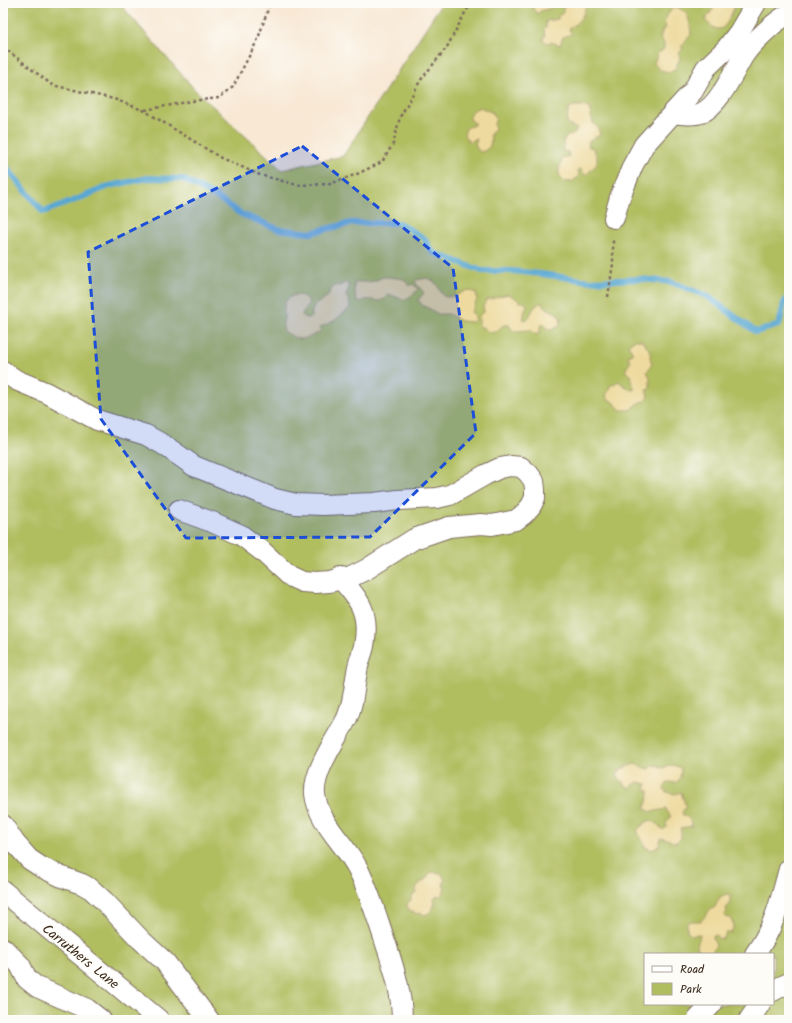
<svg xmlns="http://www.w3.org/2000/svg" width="792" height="1023" font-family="Kalam,sans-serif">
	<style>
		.green { fill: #b1be60; stroke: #76743f; fill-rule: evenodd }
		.sand { fill: #eeda9e; stroke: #94825e }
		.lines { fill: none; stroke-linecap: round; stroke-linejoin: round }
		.stream { stroke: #59a7d2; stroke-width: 6 }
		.minor-casing { stroke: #7d6c5e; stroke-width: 22 }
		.path { stroke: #7d6c5e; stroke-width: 2.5; stroke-dasharray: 3 3; stroke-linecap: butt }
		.minor { stroke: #fff; stroke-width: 20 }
		.marked { fill: #1d4ed8; fill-opacity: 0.2; stroke: #1d4ed8; stroke-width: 3; stroke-dasharray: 8 5; stroke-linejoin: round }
		.labels { text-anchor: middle; stroke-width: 3.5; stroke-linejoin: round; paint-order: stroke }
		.street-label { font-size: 14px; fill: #3b2a1e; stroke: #fdfcf7 }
	</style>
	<rect width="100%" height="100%" fill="#fdfcf7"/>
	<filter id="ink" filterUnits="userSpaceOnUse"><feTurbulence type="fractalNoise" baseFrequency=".025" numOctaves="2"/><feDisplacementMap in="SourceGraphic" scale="8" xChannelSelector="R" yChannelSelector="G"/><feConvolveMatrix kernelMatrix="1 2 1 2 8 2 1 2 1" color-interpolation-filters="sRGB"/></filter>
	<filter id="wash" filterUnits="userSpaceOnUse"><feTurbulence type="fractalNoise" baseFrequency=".012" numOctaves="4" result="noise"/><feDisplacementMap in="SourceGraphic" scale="16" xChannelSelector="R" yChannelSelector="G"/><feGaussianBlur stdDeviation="0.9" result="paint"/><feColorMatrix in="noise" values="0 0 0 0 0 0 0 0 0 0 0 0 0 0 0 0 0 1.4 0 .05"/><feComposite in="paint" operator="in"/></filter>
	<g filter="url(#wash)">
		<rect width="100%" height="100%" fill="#f8e8d4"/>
		<!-- green -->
		<path class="green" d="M 3,3 L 119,3 L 195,90 L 282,170 L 343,156 L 442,3 L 789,3 L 789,1020 L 3,1020 ZM 645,954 L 773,954 L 773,1004 L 645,1004 Z"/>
		<!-- sand -->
		<g class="sand">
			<path d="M 533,3 L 586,3 C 585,15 579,22 569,29 L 572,34 L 563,37 L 560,45 L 551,42 L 547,43 L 543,39 L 545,36 L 544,30 L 546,28 L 546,21 L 558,19 L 558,16 L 563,13 L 563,8 L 566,6 L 564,4 L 557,6 L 554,4 L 552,5 L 552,8 L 540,11 L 538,14 L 533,9 L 534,5 Z"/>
			<path d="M 712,3 L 737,3 C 728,16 726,43 705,20 L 713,9 L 714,6 Z"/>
			<path d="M 677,7 L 687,13 L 690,24 L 691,35 L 682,45 L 682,50 L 679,53 L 680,59 L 677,64 L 676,68 L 669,72 L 660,70 L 654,63 L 659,51 L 661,52 L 664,49 L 664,43 L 660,39 L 662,31 L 666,28 L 664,22 C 668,16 668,9 677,7 Z"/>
			<path d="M 573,106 L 582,106 L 589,108 L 593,123 L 598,128 L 600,135 L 588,142 L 589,147 L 593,148 L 597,157 L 597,164 L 586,175 L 584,174 L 581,169 L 578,170 L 579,177 L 575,179 L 574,181 L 564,182 C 555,171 560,170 562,158 L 569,156 L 568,152 L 563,151 C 562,139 565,136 575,133 L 577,129 L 567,124 L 568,110 Z"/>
			<path d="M 480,107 L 493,113 L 496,118 L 494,125 L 495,128 L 493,132 L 490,134 C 492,143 491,149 481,152 L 478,150 L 475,145 L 477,139 L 473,140 L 470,143 L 464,135 L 466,128 L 474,125 L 474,122 L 470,120 C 470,112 473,110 480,107 Z"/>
			<path d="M 382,277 L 389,277 L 404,279 L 410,286 L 412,284 L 418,288 C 416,294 409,297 404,300 L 391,295 L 387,296 C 379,307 370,295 361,302 L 357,302 L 355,293 L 354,284 C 359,280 363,283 370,282 C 374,281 378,280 382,277 Z"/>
			<path d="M 427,278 C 448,284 431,309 467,290 L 476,293 L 477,300 L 471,312 L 475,316 L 475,320 L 473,322 L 460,321 L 449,314 L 438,314 L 430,309 L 423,306 L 418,300 L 424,293 L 415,282 L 416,280 Z"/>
			<path d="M 344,282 L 349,285 L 349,288 L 347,292 L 346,297 L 349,300 L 350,308 L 334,321 L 319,328 L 321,331 C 317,334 304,340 299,339 C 294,338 287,333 284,331 C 282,325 283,324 284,319 C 285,314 283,310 284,306 C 287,293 304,291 309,303 L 302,314 L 303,317 L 307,318 L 311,317 L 313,308 L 315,305 L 328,296 L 331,289 L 335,286 L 342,285 Z"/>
			<path d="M 508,294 L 517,299 L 520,302 L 524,302 L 527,305 L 525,310 L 523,320 L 528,319 L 533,309 L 539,303 L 542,303 C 548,313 566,311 559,326 L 551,330 L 546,329 L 546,326 L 543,324 L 540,326 L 540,333 L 537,335 L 530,330 L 513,331 L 509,325 C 499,323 501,333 489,333 L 484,328 L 479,326 L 479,316 L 484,311 L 483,306 L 487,300 Z"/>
			<path d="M 635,340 L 642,340 L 651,352 L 650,358 L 652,364 L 647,372 L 650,377 L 650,389 L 646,390 L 648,396 L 645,401 L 640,402 L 632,409 L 628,410 L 621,410 L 612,401 L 608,400 L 606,395 L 610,389 L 609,386 L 615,384 L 618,381 L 631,390 L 634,390 L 634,387 L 631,381 L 632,376 L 625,371 L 631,360 L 628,358 L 629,355 L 632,355 L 632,351 L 628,344 Z"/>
			<path d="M 634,764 C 640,765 643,769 650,769 L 654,765 L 659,766 L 662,768 L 673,765 L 681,768 L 680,778 L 676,783 L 668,782 L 664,788 L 666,792 L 675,794 L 681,792 L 686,807 L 682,812 L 683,815 C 688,817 691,820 692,826 L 681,828 L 681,838 L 677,842 L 672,842 L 670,840 L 661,838 L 659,846 L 652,850 L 645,847 C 644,841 639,837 637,830 L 645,823 L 651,820 L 656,823 L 663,830 L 667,827 L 666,823 L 671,817 L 666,809 L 651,812 L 645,808 L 649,796 L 649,791 L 645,789 L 647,784 L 638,782 L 629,788 L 620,780 L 617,774 L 621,769 Z"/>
			<path d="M 431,872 L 441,873 L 445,880 L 443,884 L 445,888 L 441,896 L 437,896 L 434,899 L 435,903 C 433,909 430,914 424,915 L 422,913 L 417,914 L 408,909 L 407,904 L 411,900 L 411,897 L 416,893 C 416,885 418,885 425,880 C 427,878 428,875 431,872 Z"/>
			<path d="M 725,894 L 730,895 L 730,905 L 726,908 L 727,913 L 724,915 L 726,917 L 730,918 L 734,925 L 731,933 L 726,933 L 724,938 L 719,939 L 716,935 L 712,937 L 716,945 L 711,954 L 704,954 L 697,947 C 697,942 700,939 700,934 L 691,935 L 688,933 L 686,925 L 689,921 L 701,921 L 710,910 L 715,907 L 719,898 Z"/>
		</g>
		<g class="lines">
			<!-- stream -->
			<path class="stream" d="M 3,163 L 43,212 L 73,201 L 109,186 L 148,178 L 183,179 L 218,198 L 241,214 L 278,229 L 310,233 L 351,223 L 399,223 L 424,238 L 432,252 L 482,271 L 512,271 L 541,274 L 590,281 L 641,279 L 671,282 L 707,296 L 756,332 L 779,325 L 784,303 L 789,295"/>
		</g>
	</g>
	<g filter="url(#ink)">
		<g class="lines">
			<defs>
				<g id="minor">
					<path d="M 673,113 C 682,114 693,116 701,113 C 719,106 734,71 744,55 C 753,42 776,20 789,14"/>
					<path d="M 614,218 L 620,197 L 633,165 L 644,145 L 693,91 L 706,68 L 726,49 L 739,32 L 756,3"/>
					<path d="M 3,371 L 16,380 L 47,393 L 97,420 L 146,435 L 164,445 L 194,466 L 275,499 L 296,504 L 323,505 L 374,503 L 398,500 L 437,498 L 450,495 L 485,475 L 500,468 L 511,466 L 521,467 L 528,473 L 534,481 L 535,489 L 535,498 L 531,506 L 524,514 L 516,520 L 492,525 L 481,524 L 449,527 L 414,539 L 367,569 L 351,577 L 329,582 L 315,583 L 302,582 L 289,576 L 262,551 L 241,535 L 212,522 L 179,510"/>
					<path d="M 340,578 C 361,601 370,614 364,646 C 362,655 358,663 357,672 C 354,688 353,708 345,722 C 335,741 313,772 315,794 C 318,822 344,843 357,867 C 367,886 373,906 380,926 C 390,957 402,987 402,1020"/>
					<path d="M 3,825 L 15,843 L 29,859 L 41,867 L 62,877 L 82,884 L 91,889 L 104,901 L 140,939 L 165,962 L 209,1020"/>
					<path d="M 3,891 L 159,1020"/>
					<path d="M 3,948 L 20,965 L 27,979 L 37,987 L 87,1009 L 101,1020"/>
					<path d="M 755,954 C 775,926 780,902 789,869"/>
					<path d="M 773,991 L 782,986 L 789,983"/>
					<path d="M 697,1020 L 712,1004"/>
					<path d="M 749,1020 L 760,1004"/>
				</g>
			</defs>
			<!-- minor casing -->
			<use href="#minor" class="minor-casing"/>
			<!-- path -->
			<g class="path">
				<path d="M 3,47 L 52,85 L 114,99 L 145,111 L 221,158 L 260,175 L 298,185 L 330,184 L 357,174 L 382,162 L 393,144 L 400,117 L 420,81 L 447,47 L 466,11 L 472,3"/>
				<path d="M 145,110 L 192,101 L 219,98 L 233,87 L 258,39 L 270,3"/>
				<path d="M 608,297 L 613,264 L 613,237"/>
			</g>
			<!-- minor -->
			<use href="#minor" class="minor"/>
		</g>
	</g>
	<!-- marked area -->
	<path class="marked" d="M 302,146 L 453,268 L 476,433 L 370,537 L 186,538 L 101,419 L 88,252 Z"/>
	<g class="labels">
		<!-- street labels -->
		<g class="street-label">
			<text transform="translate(81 956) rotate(39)" y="5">Carruthers Lane</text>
		</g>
	</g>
	<!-- margin -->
	<rect width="792" height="1023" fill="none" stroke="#fdfcf7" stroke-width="16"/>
	<!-- legend -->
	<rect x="644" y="953" width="130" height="52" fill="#fdfcf7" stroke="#afa8a0"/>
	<rect x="652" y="966" width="20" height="6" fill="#ffffff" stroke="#afa8a0"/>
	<text x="680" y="973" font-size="12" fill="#3b2a1e">Road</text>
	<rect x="652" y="983" width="20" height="12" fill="#b1be60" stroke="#afa8a0"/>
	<text x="680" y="993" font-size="12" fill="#3b2a1e">Park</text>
</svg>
